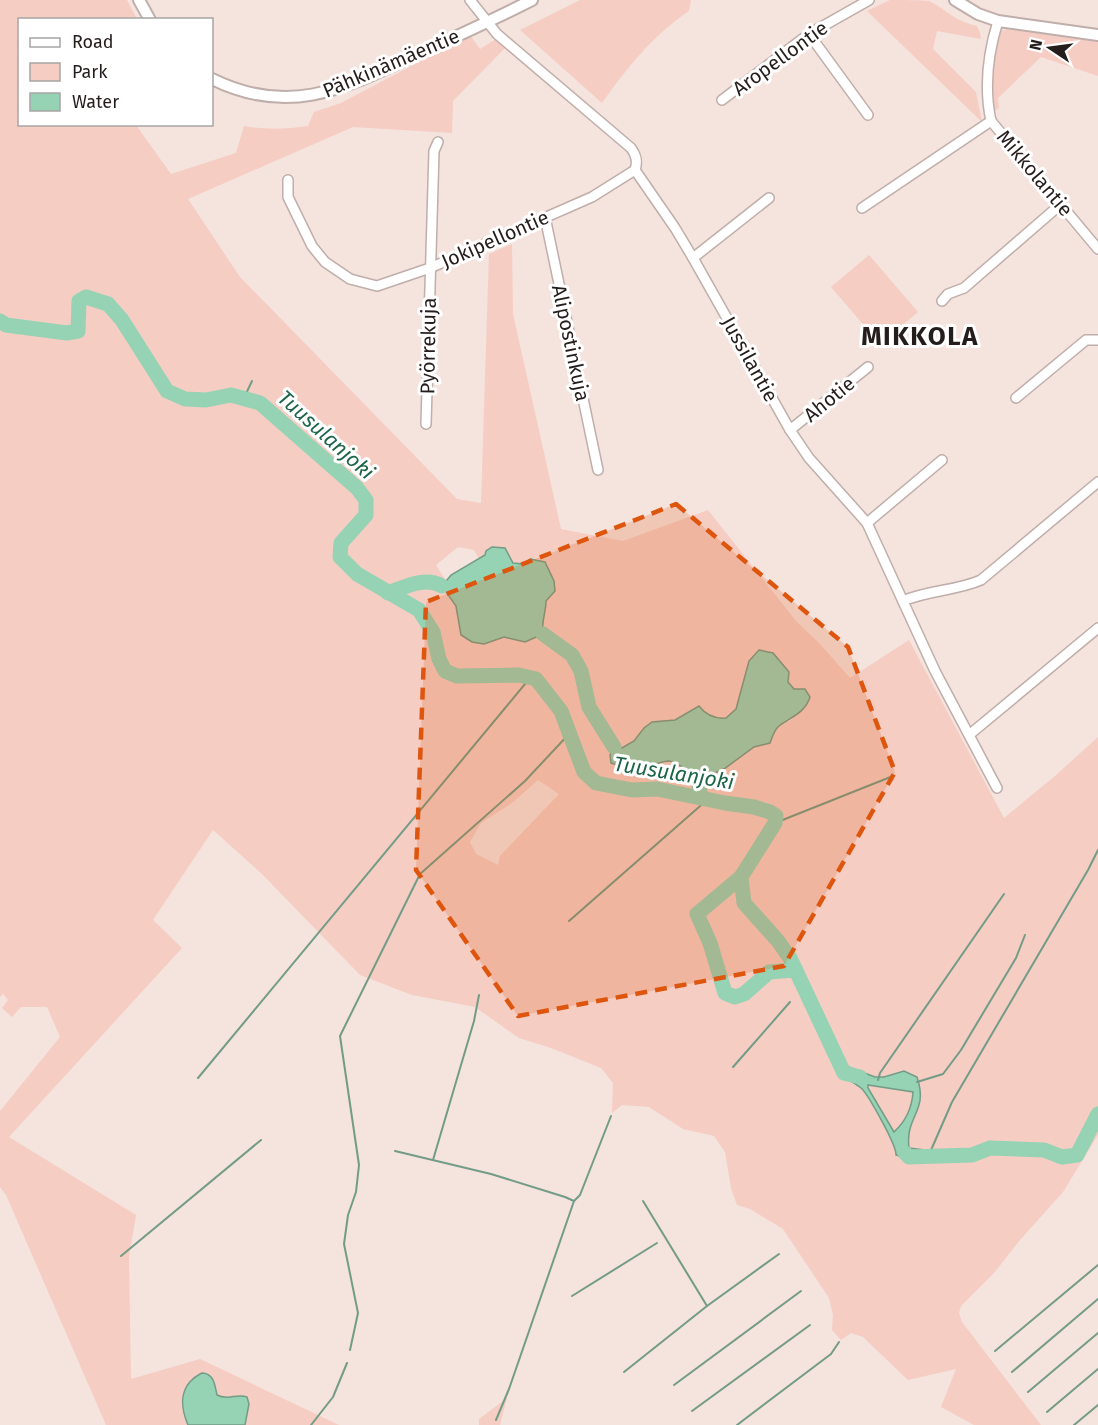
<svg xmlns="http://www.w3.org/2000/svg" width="1098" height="1425" font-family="'Fira Sans',sans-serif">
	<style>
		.green { fill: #f5cdc3; fill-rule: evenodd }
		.water { fill: #95d3b4; stroke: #739c86; stroke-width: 1.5; fill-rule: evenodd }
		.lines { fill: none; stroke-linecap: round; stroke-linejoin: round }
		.stream { stroke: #739c86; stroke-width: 2 }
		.river { stroke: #95d3b4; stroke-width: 15 }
		.minor-casing { stroke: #bfaea9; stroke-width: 12 }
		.tertiary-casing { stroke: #bfaea9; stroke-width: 14 }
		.minor { stroke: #fff; stroke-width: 9 }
		.tertiary { stroke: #fff; stroke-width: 10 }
		.marked { fill: #de560d; fill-opacity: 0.2; stroke: #de560d; stroke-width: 4.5; stroke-dasharray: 12 8; stroke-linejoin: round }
		.labels { text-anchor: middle; stroke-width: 6; stroke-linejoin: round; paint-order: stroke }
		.street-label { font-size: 20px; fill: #241d1c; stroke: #fff }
		.water-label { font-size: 21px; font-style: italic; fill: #1c6548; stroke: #fff }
		.district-label { font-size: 26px; font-weight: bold; letter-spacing: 1.5px; fill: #241d1c; stroke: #fff }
	</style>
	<rect width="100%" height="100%" fill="#f5e3de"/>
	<!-- green -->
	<g class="green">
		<path d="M 0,0 L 127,0 L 137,19 L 20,20 L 20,124 L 136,125 L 171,174 L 236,153 L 244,126 C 264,130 288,129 308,126 L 314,112 L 341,103 L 470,35 L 480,49 L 496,39 L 506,47 L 453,101 L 452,133 L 353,127 L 188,199 L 240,277 L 457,499 L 481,503 L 489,254 L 512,244 L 513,314 L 561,529 L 623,541 L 708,510 L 796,621 L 820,644 L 850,678 L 909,640 L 1004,818 L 1055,776 L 1098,737 L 1098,1135 L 1063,1192 L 1020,1240 L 994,1273 L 961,1306 L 959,1313 L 962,1322 L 1041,1425 L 974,1425 L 941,1407 L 956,1369 L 908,1380 L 863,1337 L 851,1333 L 841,1340 L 832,1330 L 833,1315 L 829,1298 L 783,1229 L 750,1209 L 737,1205 L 731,1188 L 725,1152 L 714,1136 L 683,1129 L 649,1107 L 622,1105 L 612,1113 L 613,1083 L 601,1068 L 551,1048 L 519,1038 L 475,1007 L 412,995 L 360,975 L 262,874 L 213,830 L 153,920 L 182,948 L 9,1137 L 136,1215 L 129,1256 L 131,1379 L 200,1359 L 339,1425 L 245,1425 L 249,1404 L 240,1395 L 229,1398 L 217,1395 L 212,1377 L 202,1373 C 181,1384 180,1405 188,1425 L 106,1425 L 6,1195 L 0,1187 L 0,1111 L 60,1037 L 47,1007 L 21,1007 L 12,1017 L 2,1008 L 8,1000 L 3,994 L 0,997 ZM 458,547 L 474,550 L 479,559 L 485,555 L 510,557 L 513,563 L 523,564 C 545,599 560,608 525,642 L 504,637 L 484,644 L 460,619 L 456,606 L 442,586 L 446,581 L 436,565 ZM 749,661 L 789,672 L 788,682 L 794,689 L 793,719 L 777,727 L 769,743 L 754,747 L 724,769 L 698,780 L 677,764 L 668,761 L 646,767 L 633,765 L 621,767 L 614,747 L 622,749 L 634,741 L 644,728 L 652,722 L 675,720 L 699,707 C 706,715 715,718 726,718 L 736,709 ZM 538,780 L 559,794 L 500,856 L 498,865 L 476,854 L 470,842 L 481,823 L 512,803 Z"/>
		<path d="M 580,0 L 691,0 L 689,11 C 653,35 627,68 602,103 L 520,30 Z"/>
		<path d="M 890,0 C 901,0 919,0 929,1 C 947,10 954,21 977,26 L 980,33 L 981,39 L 937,31 L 933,49 L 976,92 L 982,122 L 867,11 Z"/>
		<path d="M 1009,29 L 1098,42 L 1098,76 L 1041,57 L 998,98 L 999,108 L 992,113 C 991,85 991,58 999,31 Z"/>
		<path d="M 869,255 L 918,312 L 880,344 L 831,287 Z"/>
		<path d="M 507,1398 L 500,1425 L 479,1425 L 479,1419 Z"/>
	</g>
	<!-- water -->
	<g class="water">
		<path d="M 492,547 L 505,548 L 513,563 L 523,564 L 530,559 L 545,562 L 554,581 L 555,591 L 546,601 C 546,612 541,623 543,634 L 525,642 L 504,637 L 484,644 L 472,642 L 461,635 L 456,606 L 442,586 L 451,575 L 485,555 L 486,551 Z"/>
		<path d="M 759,650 L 773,653 L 789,672 L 788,682 L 794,689 L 805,689 L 810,697 C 805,713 791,717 779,726 C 774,730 772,738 770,743 L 754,747 L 724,769 L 698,780 C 690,774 679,762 669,761 C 663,761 656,764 650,766 C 640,768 621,767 611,763 L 610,755 L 614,747 L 622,748 L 634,741 L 644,728 L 652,722 L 675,720 L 699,706 C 706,715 715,719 726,718 L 736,709 L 749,661 Z"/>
		<path d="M 846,1066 L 875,1077 L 884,1077 L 904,1071 L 917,1077 C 929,1112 905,1115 909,1148 L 924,1150 L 922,1163 L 896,1155 C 897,1146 868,1094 861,1088 C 855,1083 847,1079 841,1075 ZM 868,1085 L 913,1092 C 912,1108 906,1121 894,1132 L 868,1088 Z"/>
		<path d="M 202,1373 C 214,1373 215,1386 217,1395 C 228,1401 237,1393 247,1397 L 249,1404 L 245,1425 L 188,1425 C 179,1404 180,1384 202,1373 Z"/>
	</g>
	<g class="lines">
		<!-- stream -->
		<g class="stream">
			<path d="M 244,398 L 252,381"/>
			<path d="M 775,823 L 893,776"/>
			<path d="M 569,921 L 707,800"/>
			<path d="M 733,1067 L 790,1002"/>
			<path d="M 198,1078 L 530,678"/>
			<path d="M 878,1080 L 880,1073 L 1004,894"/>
			<path d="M 917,1082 L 943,1074 L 961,1050 L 1016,958 L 1025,935"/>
			<path d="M 395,1151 L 491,1174 L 565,1197 L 574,1201 L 509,1389 L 496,1420"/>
			<path d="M 928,1157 L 952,1102 L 1088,870 L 1098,850"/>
			<path d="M 433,1160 L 474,1021 L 479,995"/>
			<path d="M 574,1201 L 580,1195 L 611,1116"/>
			<path d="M 643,1201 L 707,1306"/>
			<path d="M 121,1256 L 261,1140"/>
			<path d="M 572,1296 L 657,1243"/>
			<path d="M 350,1350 L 358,1313 L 344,1244 L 348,1215 L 356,1192 L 359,1165 L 340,1036 L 420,874 L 525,781 L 569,734"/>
			<path d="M 995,1351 L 1098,1265"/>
			<path d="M 624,1372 L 707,1306 L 779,1254"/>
			<path d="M 1012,1372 L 1098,1299"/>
			<path d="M 674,1385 L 801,1291"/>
			<path d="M 1028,1392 L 1098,1333"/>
			<path d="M 692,1411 L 810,1325"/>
			<path d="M 1047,1412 L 1098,1369"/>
			<path d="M 311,1425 L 333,1397 L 347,1363"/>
			<path d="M 737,1425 L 831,1354 L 839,1342"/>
			<path d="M 1074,1425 L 1098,1405"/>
		</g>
		<!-- river -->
		<g class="river">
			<path d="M 0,321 L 6,325 L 67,333 L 78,331 L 79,301 L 86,297 L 108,304 L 122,320 L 167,391 L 185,399 L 206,400 L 231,395 L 260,403 L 357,488 L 366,500 L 366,515 L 341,543 L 340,557 L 357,574 L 419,610 L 433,632 L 439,659 L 445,671 L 457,676 L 519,675 L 536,679 L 561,711 L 584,772 L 596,783 L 632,790 L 657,789 L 725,803 L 754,807 L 770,812 L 776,816 L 775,823 L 741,877 L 744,903 L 778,941 L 790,958 L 844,1073 L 860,1077"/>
			<path d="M 388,593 C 405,587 425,576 442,586"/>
			<path d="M 543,634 L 572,655 L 581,671 L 589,707 L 614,747"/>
			<path d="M 698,780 L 701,798"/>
			<path d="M 741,877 L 697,914 L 710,943 L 725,993 L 735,997 L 744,994 L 769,972 L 794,970"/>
			<path d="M 905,1153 L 909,1157 L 972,1155 L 990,1148 L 1044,1150 L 1062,1157 L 1077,1155 L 1098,1114"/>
		</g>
		<defs>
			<g id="minor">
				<path d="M 470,0 L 497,34 L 631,148 C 636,155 638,161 635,170 L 675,228 L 693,258 L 790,430 L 809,458 L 867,523 L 935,671 L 997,788"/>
				<path d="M 998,21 C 988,53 984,88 991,121 L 1098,249"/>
				<path d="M 809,34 L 868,115"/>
				<path d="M 722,100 L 809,34 L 869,0"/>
				<path d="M 288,180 L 288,197 L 312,246 L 325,262 L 350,279 L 377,286 L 430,268 L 592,197 L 635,170"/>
				<path d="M 862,208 L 991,121"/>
				<path d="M 545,217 L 598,470"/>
				<path d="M 693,258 L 769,198"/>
				<path d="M 942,301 L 948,294 L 964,288 L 1061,204"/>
				<path d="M 1016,398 L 1086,340 L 1098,340"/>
				<path d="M 426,424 L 434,151 L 438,142"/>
				<path d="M 790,430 L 868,367"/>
				<path d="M 867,523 L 942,460"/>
				<path d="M 903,601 C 928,590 956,591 981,580 L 1098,482"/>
				<path d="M 969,735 L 1098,628"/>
			</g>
			<g id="tertiary">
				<path d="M 139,0 L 150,20"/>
				<path d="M 955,0 L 978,14 L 998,21 L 1098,35"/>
				<path d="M 212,79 C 291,118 347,87 420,53 C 457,36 495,19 532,0"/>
			</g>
		</defs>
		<!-- minor casing -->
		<use href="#minor" class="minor-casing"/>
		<!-- tertiary casing -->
		<use href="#tertiary" class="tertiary-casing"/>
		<!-- minor -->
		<use href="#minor" class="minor"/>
		<!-- tertiary -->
		<use href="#tertiary" class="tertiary"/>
	</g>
	<!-- marked area -->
	<path class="marked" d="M 676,504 L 848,647 L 895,772 L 784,966 L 518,1016 L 416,870 L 426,602 Z"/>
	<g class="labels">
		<!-- street labels -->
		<g class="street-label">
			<text transform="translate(780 58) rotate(-36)" y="7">Aropellontie</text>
			<text transform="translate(391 63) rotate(-23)" y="7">Pähkinämäentie</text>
			<text transform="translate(1035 173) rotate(50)" y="7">Mikkolantie</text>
			<text transform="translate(495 239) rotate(-24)" y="7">Jokipellontie</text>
			<text transform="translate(571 343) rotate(78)" y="7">Alipostinkuja</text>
			<text transform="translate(428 346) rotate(-89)" y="7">Pyörrekuja</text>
			<text transform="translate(750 359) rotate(61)" y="7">Jussilantie</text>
			<text transform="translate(829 399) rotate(-39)" y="7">Ahotie</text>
		</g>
		<!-- water labels -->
		<g class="water-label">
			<text transform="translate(326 435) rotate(42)" y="7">Tuusulanjoki</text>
			<text transform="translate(674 773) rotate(9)" y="7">Tuusulanjoki</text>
		</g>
		<!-- district labels -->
		<g class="district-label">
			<text x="920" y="345">MIKKOLA</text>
		</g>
	</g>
	<!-- legend -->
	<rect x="18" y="18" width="195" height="108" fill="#ffffff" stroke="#a7a5a4" stroke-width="1.5"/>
	<rect x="30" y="38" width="30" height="9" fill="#ffffff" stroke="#a7a5a4" stroke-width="1.5"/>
	<text x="72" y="48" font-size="18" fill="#241d1c">Road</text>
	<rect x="30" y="63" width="30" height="18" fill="#f5cdc3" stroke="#a7a5a4" stroke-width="1.5"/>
	<text x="72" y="78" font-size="18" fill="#241d1c">Park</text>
	<rect x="30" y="93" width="30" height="18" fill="#95d3b4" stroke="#a7a5a4" stroke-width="1.5"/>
	<text x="72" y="108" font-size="18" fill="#241d1c">Water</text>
	<!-- north arrow -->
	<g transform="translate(1050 48) rotate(283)" stroke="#ffffff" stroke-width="4.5" paint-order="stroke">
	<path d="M0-4.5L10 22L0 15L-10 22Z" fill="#241d1c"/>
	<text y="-9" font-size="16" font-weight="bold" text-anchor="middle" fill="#241d1c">N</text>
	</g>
</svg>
